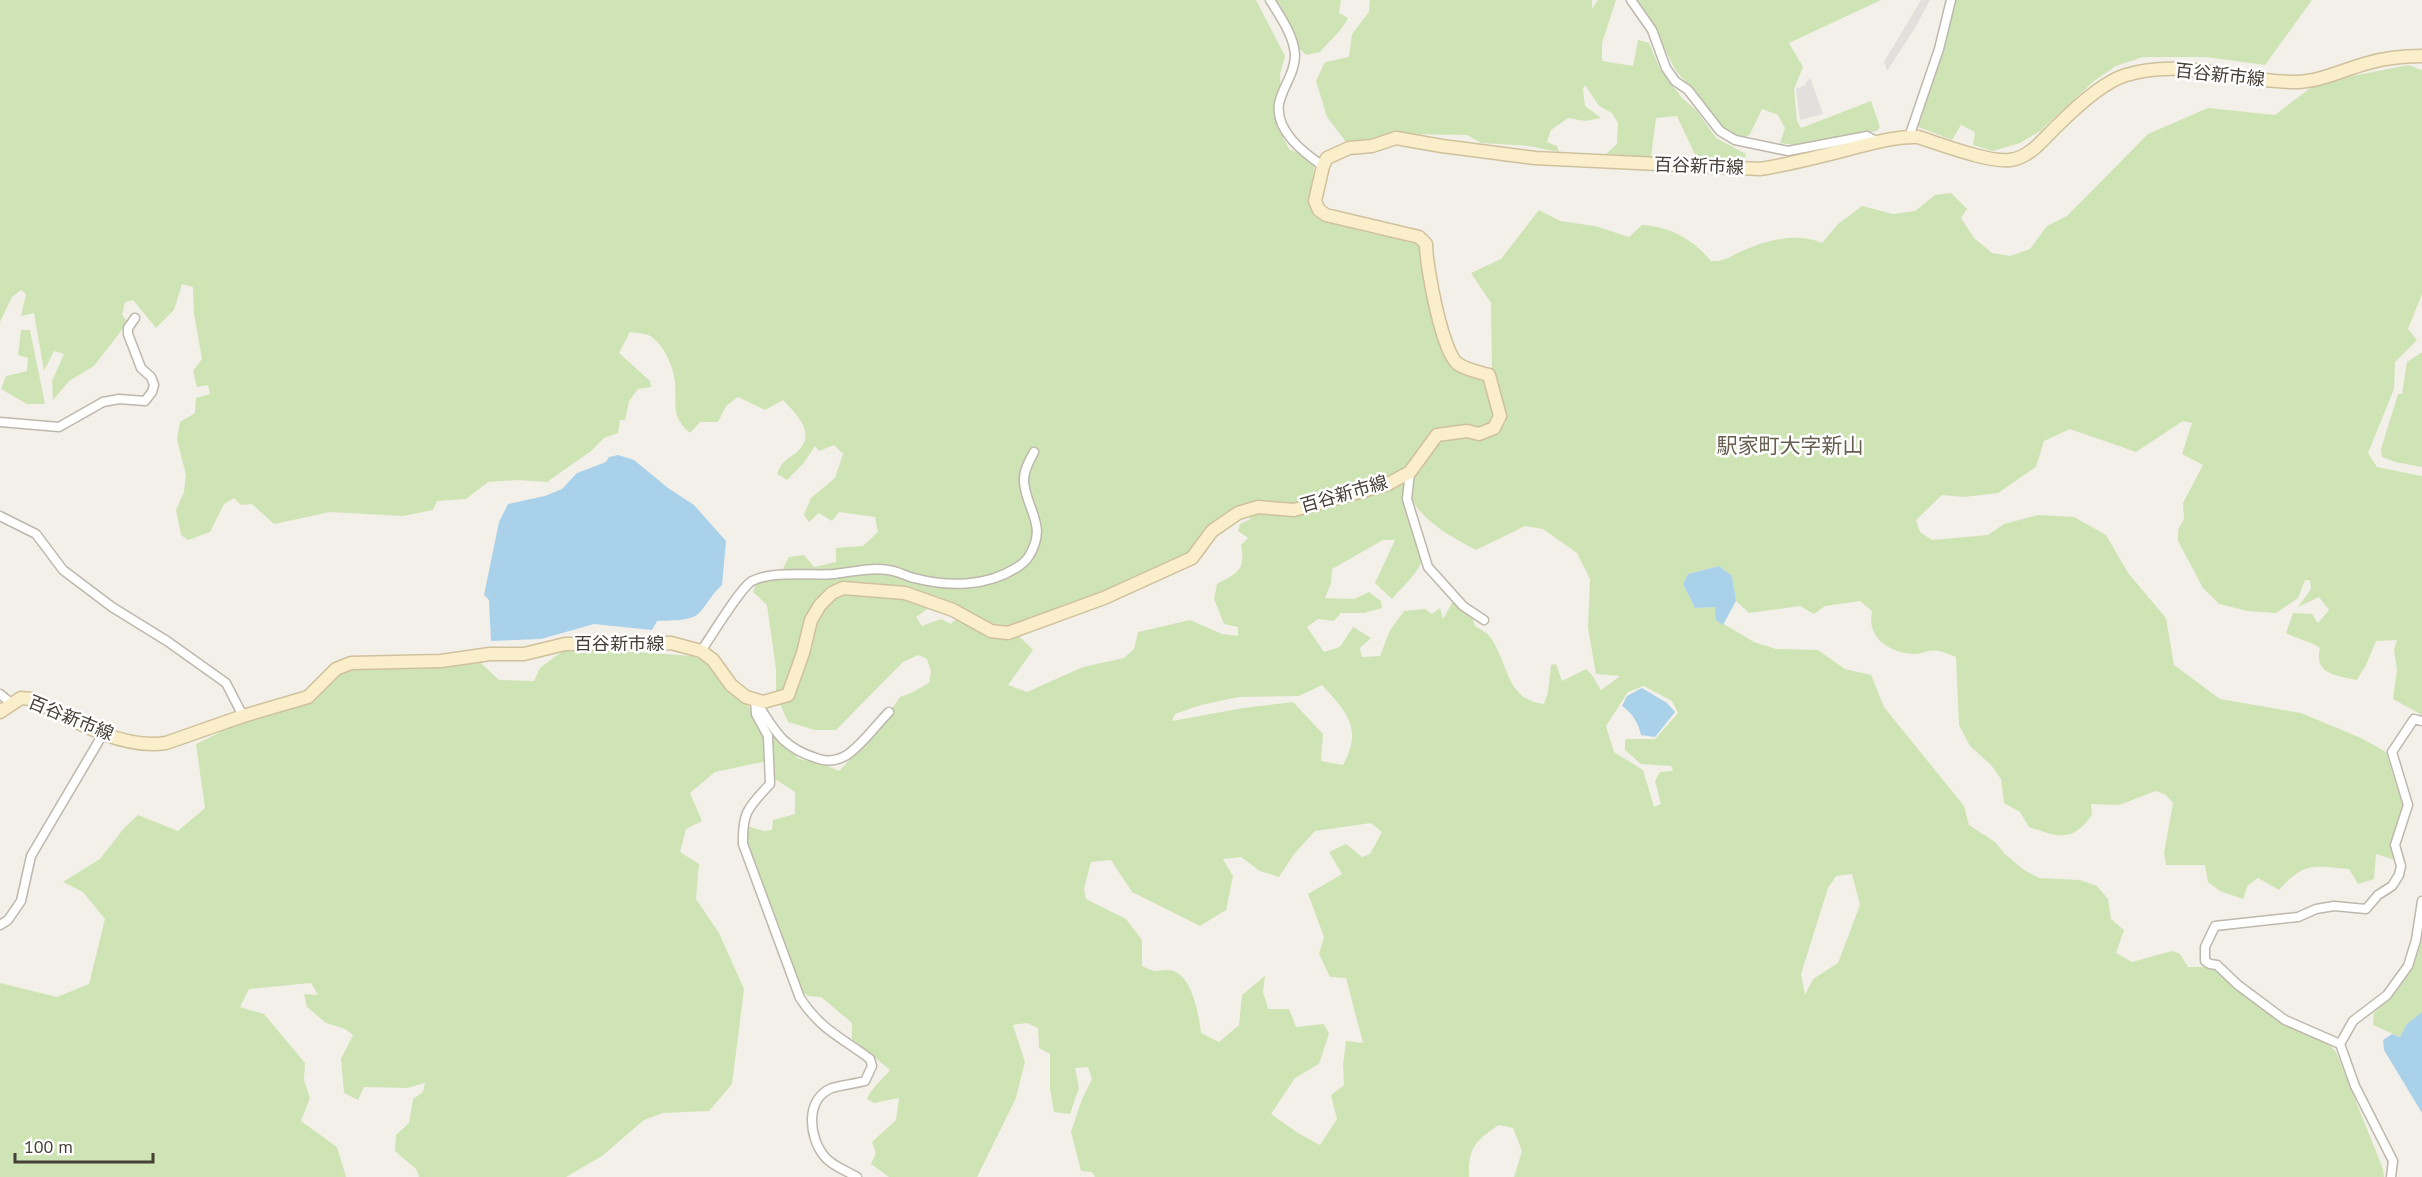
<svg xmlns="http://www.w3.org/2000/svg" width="2422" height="1177" font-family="'PT Sans','Noto Sans JP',sans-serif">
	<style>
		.green { fill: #cfe4b5; fill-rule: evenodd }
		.parking { fill: #e2e0dd }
		.water { fill: #aad1ea }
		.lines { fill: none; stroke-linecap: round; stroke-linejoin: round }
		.minor-casing { stroke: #beb7ac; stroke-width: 11 }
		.secondary-casing { stroke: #cfc19c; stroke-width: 15 }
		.minor { stroke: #fff; stroke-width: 8 }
		.secondary { stroke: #faeecb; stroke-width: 12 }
		.labels { text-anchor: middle; stroke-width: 5; stroke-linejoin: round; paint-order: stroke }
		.street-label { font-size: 18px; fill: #464038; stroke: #fff }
		.quarter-label { font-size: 21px; fill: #685e50; stroke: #fff }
	</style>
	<rect width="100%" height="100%" fill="#f3f0e9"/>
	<!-- green -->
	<g class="green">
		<path d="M 0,0 L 1256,0 L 1285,56 L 1280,74 L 1283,138 L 1290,150 L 1318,160 L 1314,168 L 1309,205 L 1321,219 L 1364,232 L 1424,244 L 1425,285 L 1446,351 L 1456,368 L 1488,379 L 1497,414 L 1489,427 L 1434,430 L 1404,469 L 1391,479 L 1320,503 L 1297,506 L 1264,502 L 1242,506 L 1207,531 L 1191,556 L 1131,583 L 1126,580 L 1108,594 L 1044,615 C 1029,613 1025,621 1013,628 L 992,626 L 937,596 L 924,597 L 930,607 L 916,617 L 922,626 L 941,619 L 951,624 L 959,616 L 990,635 L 1019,636 L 1033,650 L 1008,685 L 1027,692 L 1083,667 L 1124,658 L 1134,649 L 1138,632 L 1190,620 L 1222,634 L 1238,636 L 1238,627 L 1224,624 L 1214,599 L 1217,584 C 1237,573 1246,571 1241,545 L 1248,538 L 1238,531 L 1240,524 L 1250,519 L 1249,512 L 1318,509 L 1388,485 L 1406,475 C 1402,486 1402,500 1406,511 C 1414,532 1432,541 1419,567 C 1413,578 1400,589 1392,599 L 1375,583 L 1395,540 L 1383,540 L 1332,569 L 1331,583 L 1325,598 L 1354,599 L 1369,592 L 1381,601 L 1382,608 L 1364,613 L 1341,613 L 1334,621 L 1318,619 L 1307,627 L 1324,652 L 1340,647 L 1353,627 L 1371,638 L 1360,648 L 1362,657 L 1380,656 L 1390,630 L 1404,611 L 1425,609 L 1432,614 L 1440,608 L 1443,619 L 1452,603 L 1469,605 L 1475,626 C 1479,629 1487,632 1490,637 C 1509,662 1505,700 1544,704 L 1548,692 L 1551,665 L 1556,664 L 1562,681 L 1586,669 L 1592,675 L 1601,690 L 1620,676 L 1596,674 L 1588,628 L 1590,579 L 1577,553 L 1543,529 L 1525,526 L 1476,550 C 1455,539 1404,513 1411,483 C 1414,468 1429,452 1438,440 L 1487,435 L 1506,423 L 1492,371 L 1491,303 L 1471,273 L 1501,259 L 1539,210 L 1560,221 L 1595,226 L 1629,237 L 1642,225 C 1669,226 1694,240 1711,261 C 1725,262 1730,256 1742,251 C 1767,240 1796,232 1822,243 L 1838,224 L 1862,206 L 1893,214 L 1915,211 L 1935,195 L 1951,193 L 1967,209 L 1961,218 L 1974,238 L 1992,253 L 2010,256 L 2030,249 L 2047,226 L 2067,216 L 2148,134 L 2208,108 L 2275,115 L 2317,83 L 2408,65 L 2422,70 L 2422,294 L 2408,329 L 2417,340 L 2395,362 L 2394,389 L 2368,453 L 2377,467 L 2422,476 L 2422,715 L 2393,699 L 2397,670 L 2394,650 L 2397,640 L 2376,641 L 2366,665 L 2357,680 C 2338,676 2313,674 2320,648 C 2310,641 2297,639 2286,633 L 2293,613 L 2312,614 L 2318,623 L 2329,610 L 2319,597 L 2298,607 L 2311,589 L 2310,580 L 2305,580 L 2298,598 L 2276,613 L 2248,611 L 2219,604 L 2203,588 L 2178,541 L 2178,530 L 2184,519 L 2183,503 L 2203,465 L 2182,454 L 2192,423 L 2183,421 L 2136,452 L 2070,429 L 2044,441 L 2036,467 L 1998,493 L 1964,497 L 1942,495 L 1916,520 L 1920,532 L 1932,540 L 1988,535 L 2004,524 L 2038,515 L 2074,517 L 2106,535 L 2128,573 L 2166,618 L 2174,665 L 2220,699 L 2301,713 L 2361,738 L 2386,752 L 2403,807 L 2391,844 L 2395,860 L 2376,854 L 2374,879 L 2358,884 L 2349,869 C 2314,866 2304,861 2279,890 L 2258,878 L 2248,885 L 2243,899 L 2220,891 L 2208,882 L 2205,865 L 2166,865 L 2164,853 L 2173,803 L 2166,795 L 2156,791 L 2119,805 L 2091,804 L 2092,815 C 2072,843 2058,837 2029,827 L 2020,812 L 2004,803 L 2001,779 L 1991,765 L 1970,746 L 1959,725 L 1956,657 C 1951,655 1944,652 1938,651 C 1931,649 1922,654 1915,654 C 1890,653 1866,638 1872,611 L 1860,601 L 1825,606 L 1814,614 L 1800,606 L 1749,613 L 1736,601 L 1732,576 L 1719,566 L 1688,574 L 1683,584 L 1695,608 L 1715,607 L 1717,620 L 1754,642 L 1776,649 L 1818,650 L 1845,669 L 1871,675 L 1884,707 L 1964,806 L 1969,825 L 1995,842 L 2005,854 L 2024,870 L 2039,878 L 2080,880 L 2097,886 L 2108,899 L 2111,919 L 2124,930 L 2116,953 L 2132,962 L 2172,951 L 2180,954 L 2188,967 L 2211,967 L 2281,1022 L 2331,1046 L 2337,1054 L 2383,1169 L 2384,1177 L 1514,1177 L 1522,1151 L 1513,1128 L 1499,1125 C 1476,1140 1468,1147 1469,1177 L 1095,1177 L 1092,1172 L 1081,1171 L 1071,1132 L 1082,1099 L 1092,1079 L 1088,1067 L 1075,1068 L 1079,1088 L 1070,1114 L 1054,1112 L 1050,1089 L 1050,1054 L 1039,1048 L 1038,1028 L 1027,1023 L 1013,1025 L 1025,1062 L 1016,1098 L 977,1177 L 889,1177 L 871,1164 L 876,1153 L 872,1142 L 896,1120 L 899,1098 L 874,1103 L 867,1099 C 872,1087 882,1080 890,1070 L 852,1039 L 852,1023 L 821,997 L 808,996 L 798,989 L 746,841 L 747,826 L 764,831 L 772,830 L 773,820 L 795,814 L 795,792 L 772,777 L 770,735 L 759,715 L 799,759 L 821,763 L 839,771 L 875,733 L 900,697 L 911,693 L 929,683 L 931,672 L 927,659 L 918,655 L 903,662 L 836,730 L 815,730 L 788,722 L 776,695 L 776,669 L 767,605 L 753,592 L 760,572 L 782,570 L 789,557 L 804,555 L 814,567 L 836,562 L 836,548 L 863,546 L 878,532 L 875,517 L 839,512 L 832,521 L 819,513 L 809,522 L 804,515 L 811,498 L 835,478 L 843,454 L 834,445 L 819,451 L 815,446 L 803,464 L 787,480 L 777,474 C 781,462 786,460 796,453 C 818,434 797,415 783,400 L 765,410 L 738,397 L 726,406 L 718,422 L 700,422 L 690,433 C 670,416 677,404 675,382 C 673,366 665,347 652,337 C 647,333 636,333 630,332 L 619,353 L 650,381 L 651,387 L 638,389 L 629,401 L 625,420 L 620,420 L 618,433 L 604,438 L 591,451 L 547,482 L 518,480 L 488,482 L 466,499 L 437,501 L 433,510 L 403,516 L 330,512 L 274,524 L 252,504 L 241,505 L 234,498 L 224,504 L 210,532 L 188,540 L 181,535 L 176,510 L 184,492 L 186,475 L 177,439 L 180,422 L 195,413 L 196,398 L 210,394 L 208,385 L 197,387 L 193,371 L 202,359 L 194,314 L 193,287 L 182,284 L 174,310 L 156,328 L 133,300 L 125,302 L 122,315 L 128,322 L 94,366 L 69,381 L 53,400 L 52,381 L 64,354 L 54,351 L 44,371 L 34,313 L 21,316 L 26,294 L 21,290 L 12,297 L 0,322 ZM 1322,685 C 1347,712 1363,729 1343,765 L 1321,761 L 1323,734 L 1293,702 L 1243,708 L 1172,721 L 1175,714 L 1201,705 L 1239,697 L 1299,696 ZM 1644,686 L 1672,701 L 1678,713 L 1655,739 L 1625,739 L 1625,750 L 1641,764 L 1671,766 L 1673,771 L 1660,772 L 1655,781 L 1661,804 L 1654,807 L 1643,770 L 1614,752 L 1606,726 L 1628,692 ZM 1371,823 L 1382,832 L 1370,854 L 1362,857 L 1346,844 L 1329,852 L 1342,874 L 1308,894 L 1324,937 L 1319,954 L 1330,977 L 1346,978 L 1363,1043 L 1346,1041 L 1343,1065 L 1344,1085 L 1331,1095 L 1337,1119 L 1320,1145 L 1298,1133 L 1271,1114 L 1295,1078 L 1319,1064 L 1329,1034 L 1324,1024 L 1296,1027 L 1289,1009 L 1268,1009 L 1263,992 L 1265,976 L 1242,995 L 1239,1025 L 1219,1042 L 1201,1033 C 1199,1015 1192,972 1169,970 C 1154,970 1158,974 1142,966 L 1142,940 L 1126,919 L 1086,899 L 1084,889 L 1091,862 L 1111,860 L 1132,892 L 1200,926 L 1226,910 L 1233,876 L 1223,859 L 1241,857 L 1260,871 L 1279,877 L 1294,854 L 1315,831 ZM 1852,874 L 1860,905 L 1838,963 L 1813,979 L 1805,995 L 1801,974 L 1828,888 L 1836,876 Z"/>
		<path d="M 1274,0 L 1341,0 L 1339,13 L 1348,18 C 1341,32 1330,40 1320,52 L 1307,55 L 1298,48 Z"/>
		<path d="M 1370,0 L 1592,0 L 1592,9 L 1598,0 L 1616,0 L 1602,43 L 1602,61 L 1633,66 L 1638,40 L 1649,43 L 1660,69 L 1682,98 L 1697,111 L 1716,138 L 1746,154 L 1743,163 L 1697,159 L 1677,116 L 1656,118 L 1651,157 L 1606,154 L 1617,144 L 1618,123 L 1612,113 L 1599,106 L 1585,85 L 1583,89 L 1585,106 L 1601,118 L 1585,121 L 1568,118 L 1551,130 L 1547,142 L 1557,146 L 1559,152 L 1528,146 L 1481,143 L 1467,135 L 1396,134 L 1369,144 L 1346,142 L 1327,117 L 1316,81 L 1325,62 L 1349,57 L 1352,34 L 1369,12 Z"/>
		<path d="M 1633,0 L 1881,0 L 1789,43 L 1803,67 L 1794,89 L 1797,121 L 1801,128 L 1871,101 L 1880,127 L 1877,131 L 1794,145 L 1780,143 L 1785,128 L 1778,115 L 1762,109 L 1750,134 L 1743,139 L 1716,125 L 1698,96 L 1676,71 L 1654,28 Z"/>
		<path d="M 1953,0 L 2312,0 L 2265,65 L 2206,57 L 2143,57 L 2116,66 L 2094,81 L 2040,131 L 2020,143 L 1993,151 L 1973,145 L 1975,132 L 1961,125 L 1952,140 L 1918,127 L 1943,52 Z"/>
		<path d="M 21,330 L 30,330 L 45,404 L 27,404 L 1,389 L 6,376 L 27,371 L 28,358 L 18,355 Z"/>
		<path d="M 2422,352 L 2422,467 L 2395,462 L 2382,457 L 2381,449 L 2398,394 L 2402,394 L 2407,362 Z"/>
		<path d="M 568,647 L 692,656 L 711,663 L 731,690 L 750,708 L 764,733 L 767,761 L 715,772 L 690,793 L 702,821 L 686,829 L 680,852 L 699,864 L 696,899 L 719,933 L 744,989 L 732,1084 L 709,1111 L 663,1113 L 644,1120 L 602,1156 L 566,1177 L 419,1177 L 416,1169 L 395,1151 L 396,1135 L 409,1123 L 413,1099 L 423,1092 L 425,1083 L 407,1088 L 364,1087 L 358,1100 L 344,1093 L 341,1059 L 353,1035 L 345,1029 L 326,1023 L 307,1007 L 304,994 L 318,995 L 311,983 L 249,989 L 240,1007 L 264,1014 L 305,1063 L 304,1080 L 310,1098 L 301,1121 L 337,1147 L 346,1177 L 0,1177 L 0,983 L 57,997 L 89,984 L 105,919 L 83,892 L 63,882 L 100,859 L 124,828 L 138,815 L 178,831 L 205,808 L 196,744 L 250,718 L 314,702 L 337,676 L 360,667 L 481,663 L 499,680 L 534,681 L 540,668 Z"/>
		<path d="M 2422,935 L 2422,1012 L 2407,1024 L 2400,1037 L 2373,1025 L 2374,1013 C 2402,987 2414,974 2422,935 Z"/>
	</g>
	<!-- parking -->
	<g class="parking">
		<path d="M 1921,0 L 1930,0 L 1915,28 L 1887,71 L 1884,62 Z"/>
		<path d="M 1810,77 L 1823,114 L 1800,120 L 1796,89 L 1805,85 Z"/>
	</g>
	<!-- water -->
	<g class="water">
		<path d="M 618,455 L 634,460 L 668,488 L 694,505 L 726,541 L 722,585 C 712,594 708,603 700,612 C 692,622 669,620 657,621 L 652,630 L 594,624 L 541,639 L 491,641 L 489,600 L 484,595 L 499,522 L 508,504 L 545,496 L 562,489 L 577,473 L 606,462 L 609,457 Z"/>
		<path d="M 1719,566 L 1732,576 L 1736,601 L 1723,625 L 1716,620 L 1715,607 L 1695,608 L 1683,584 L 1688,574 Z"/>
		<path d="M 1642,688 L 1667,703 L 1675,712 L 1655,737 L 1641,735 C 1638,722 1633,714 1622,706 L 1627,696 Z"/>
		<path d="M 2422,1012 L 2422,1113 L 2384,1050 L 2383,1040 L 2392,1034 L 2400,1037 L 2407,1024 Z"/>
	</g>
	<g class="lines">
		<defs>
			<g id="minor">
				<path d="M 1270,0 C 1280,16 1294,36 1295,55 C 1295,74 1282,87 1279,104 C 1275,131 1304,153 1323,166"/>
				<path d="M 1631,0 L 1652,30 L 1666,68 L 1675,81 L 1688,90 L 1720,131 L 1735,140 L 1788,151 L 1867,136 L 1877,142"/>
				<path d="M 1909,137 L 1939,49 L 1951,0"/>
				<path d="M 0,422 L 59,427 L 103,402 L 119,399 L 145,401 L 152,392 L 154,385 L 151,377 L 141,368 L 128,334 L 128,328 L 135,318"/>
				<path d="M 1410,472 L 1407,499 L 1428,567 L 1463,606 L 1484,620"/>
				<path d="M 0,516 L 36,534 L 63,570 L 112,607 L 167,641 L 226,683 L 243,716"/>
				<path d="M 701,651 C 711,637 740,588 752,581 C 773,570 811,576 834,574 C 852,572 870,567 888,570 C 898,571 905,576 914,578 C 948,587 986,587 1016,568 C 1021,565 1026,561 1029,556 C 1048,525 1027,512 1024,482 C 1023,472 1029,461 1034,452"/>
				<path d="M 0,694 L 11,703"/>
				<path d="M 755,700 L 756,714 L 768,736 L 770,784 C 749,807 742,811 743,844 L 800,998 C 821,1030 841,1037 870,1059 L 872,1066 L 865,1081 C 854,1084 842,1085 832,1088 C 804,1099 809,1139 825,1157 C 832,1166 847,1171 857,1177"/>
				<path d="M 757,703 C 775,731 782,747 816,758 C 826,762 837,761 847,755 C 862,745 876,725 889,712"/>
				<path d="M 0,925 L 8,920 L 21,901 L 31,856 L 103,734"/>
				<path d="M 2340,1044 L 2285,1020 L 2238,985 L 2217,965 L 2210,964 L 2205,961 L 2205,947 L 2215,926 L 2298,917 L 2316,909 L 2334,906 L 2366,909 L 2378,895 L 2392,886 L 2399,875 L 2401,866 L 2395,845 L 2408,805 L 2392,752 L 2414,719 L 2422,721"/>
				<path d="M 2391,1177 L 2393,1161 L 2355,1086 L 2340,1044 L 2353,1021 L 2387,995 L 2408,966 L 2416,940 L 2422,901"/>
			</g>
			<path id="secondary" d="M 0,712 L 21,698 L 32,699 C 70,719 121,750 166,743 L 243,716 L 308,697 L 336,669 L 351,663 L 441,661 L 490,654 L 524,654 L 565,644 L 671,643 L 701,651 L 713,660 L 731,685 L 746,697 L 763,702 L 788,695 L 803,653 L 811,620 L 820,605 L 832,593 L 843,588 L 905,593 L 953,610 L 991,631 L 1008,633 L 1104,598 L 1192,558 L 1212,531 L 1238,513 L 1258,507 L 1294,510 L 1388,484 L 1410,472 L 1437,435 L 1467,431 L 1479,434 L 1494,428 L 1500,416 L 1489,375 C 1479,372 1467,370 1458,364 C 1442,353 1426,265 1426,244 L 1419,237 L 1326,215 L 1319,210 L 1315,201 L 1323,166 L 1327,158 L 1349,148 L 1372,146 L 1396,138 L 1442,146 L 1535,158 L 1760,169 C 1792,164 1822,156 1853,148 C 1874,143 1895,136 1918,137 C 1940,144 1990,163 2010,160 C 2031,157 2043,139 2057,126 C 2074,109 2103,82 2126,75 C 2183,57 2241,83 2298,82 C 2322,81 2345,69 2368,63 C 2385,58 2404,56 2422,56"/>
		</defs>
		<!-- minor casing -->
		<use href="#minor" class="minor-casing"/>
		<!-- secondary casing -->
		<use href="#secondary" class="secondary-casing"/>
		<!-- minor -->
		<use href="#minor" class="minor"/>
		<!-- secondary -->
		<use href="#secondary" class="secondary"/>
	</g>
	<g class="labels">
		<!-- street labels -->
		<g class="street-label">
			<text transform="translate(2220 75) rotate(6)" y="6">百谷新市線</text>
			<text transform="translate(1699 166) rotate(2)" y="6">百谷新市線</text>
			<text transform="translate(1344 494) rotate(-16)" y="6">百谷新市線</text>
			<text x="619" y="650">百谷新市線</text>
			<text transform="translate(71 718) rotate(22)" y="6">百谷新市線</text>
		</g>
		<!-- quarter labels -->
		<g class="quarter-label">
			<text x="1790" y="453">駅家町大字新山</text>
		</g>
	</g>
	<!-- scale -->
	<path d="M15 1153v9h138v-9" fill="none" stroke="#464038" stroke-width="3"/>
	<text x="24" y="1153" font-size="18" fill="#464038" stroke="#ffffff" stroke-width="4.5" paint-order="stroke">100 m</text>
</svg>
